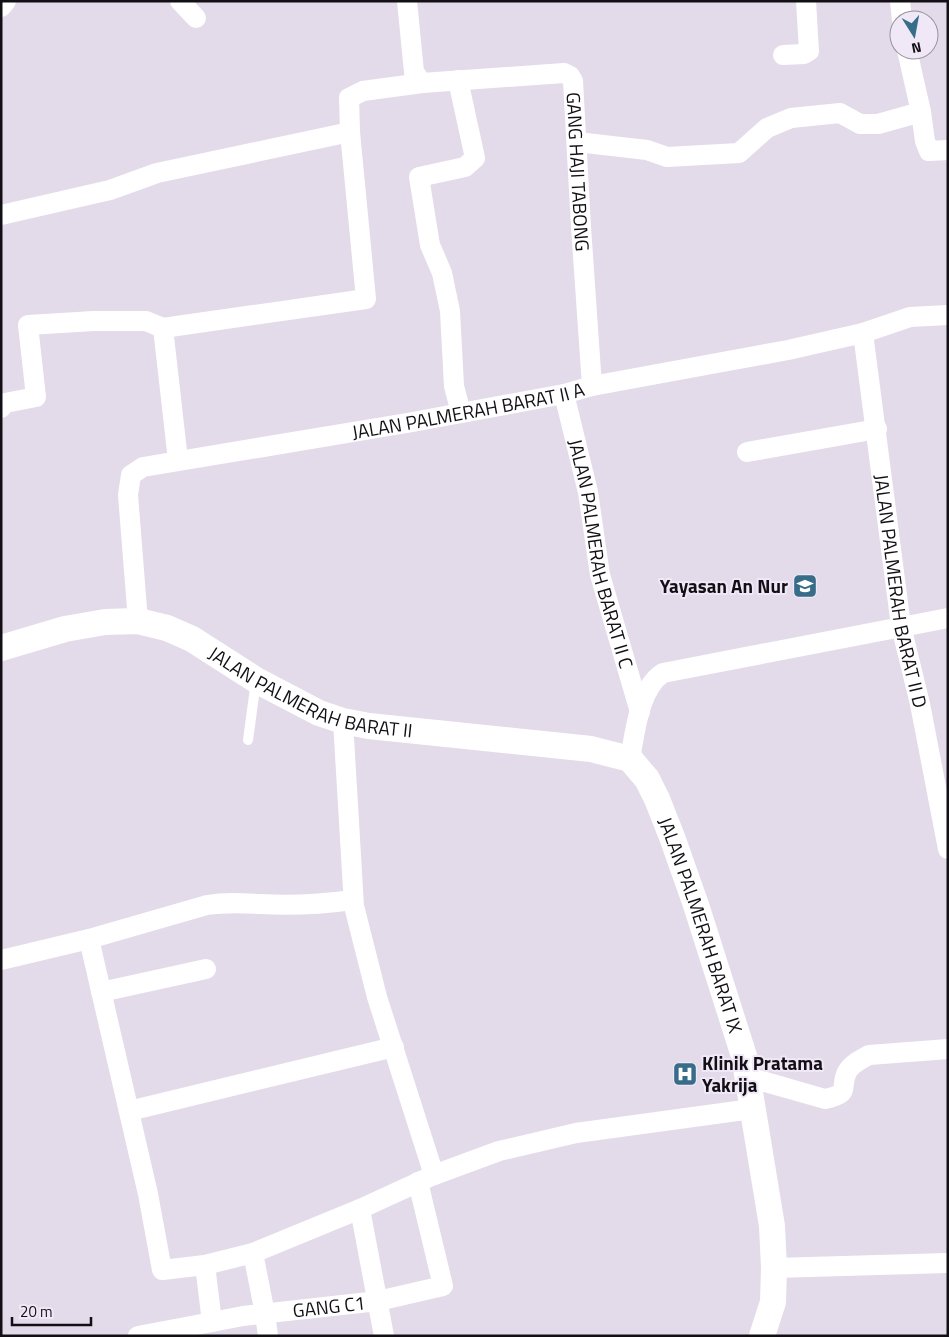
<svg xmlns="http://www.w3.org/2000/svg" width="949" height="1337" font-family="'Titillium Web',sans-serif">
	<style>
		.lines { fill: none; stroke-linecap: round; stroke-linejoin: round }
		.service { stroke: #fff; stroke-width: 10 }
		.minor { stroke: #fff; stroke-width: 20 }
		.tertiary { stroke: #fff; stroke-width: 26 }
		.labels { text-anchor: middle; stroke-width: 4; stroke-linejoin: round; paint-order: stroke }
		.street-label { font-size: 19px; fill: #131015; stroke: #f0e8f7 }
		.poi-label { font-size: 19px; font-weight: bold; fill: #131015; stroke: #f0e8f7; text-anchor: end }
	</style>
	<rect width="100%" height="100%" fill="#e3dbea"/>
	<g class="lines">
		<!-- service -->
		<path class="service" d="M 248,740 L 256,681"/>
		<!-- minor -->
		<g class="minor">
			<path d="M 180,1 L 196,18"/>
			<path d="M 407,1 L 414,72 L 422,83"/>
			<path d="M 900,1 L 902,20"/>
			<path d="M 1,7 L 6,1"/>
			<path d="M 907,50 L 921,112 L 925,141 L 929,151 L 948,150"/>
			<path d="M 783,55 L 804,54 L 809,51 L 806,1"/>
			<path d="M 458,80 L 475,158 L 465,167 L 419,177 L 430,245 L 442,273 L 450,311 L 454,386 L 461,413"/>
			<path d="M 577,142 L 647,150 L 667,157 L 739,153 L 767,128 L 791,118 L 840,113 L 860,124 L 878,124 L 921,112"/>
			<path id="s1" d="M 1,215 L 110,190 L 157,173 L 350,132 L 349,98 L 363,91 L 422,83 L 564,73 L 570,76 L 573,81 L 581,227 L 592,386"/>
			<path id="s2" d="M 863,333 L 901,626 L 920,704 L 948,849"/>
			<path id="s3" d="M 564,394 L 588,492 L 600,575 L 640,712"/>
			<path d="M 1,408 L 5,403 L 36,397 L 28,325 L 94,321 L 146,321 L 163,328"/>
			<path d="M 747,452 L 877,429"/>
			<path d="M 178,460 L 163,328 L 366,299 L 350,132"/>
			<path id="s4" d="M 138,621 L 128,495 L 131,475 L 143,467 L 407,423 L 564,394 L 592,386 L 788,350 L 863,333 L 910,317 L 948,315"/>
			<path d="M 343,721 L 354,906 L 377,997 L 434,1175"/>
			<path d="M 630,759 C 635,733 639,688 663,673 L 948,618"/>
			<path d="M 89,939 L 148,1194 L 162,1270 L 205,1265 L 253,1253 L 360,1209 L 434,1175 L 499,1151 L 576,1133 L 752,1109"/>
			<path d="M 1,960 L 89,939 L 207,905 C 225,902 242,903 261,904 C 291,906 323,904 353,900"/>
			<path d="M 101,992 L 206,969"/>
			<path d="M 748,1077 L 825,1099 C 852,1093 839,1089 847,1072 C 851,1064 862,1059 869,1055 L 948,1049"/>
			<path d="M 129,1111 L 394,1047"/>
			<path d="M 360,1209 L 384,1336"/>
			<path d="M 253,1253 L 265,1314 L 268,1336"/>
			<path d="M 774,1268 L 948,1263"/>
			<path id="s5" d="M 212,1322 L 243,1316 L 378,1301 L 443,1286 L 418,1182"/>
			<path d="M 138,1336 L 212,1322 L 205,1265"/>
		</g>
		<!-- tertiary -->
		<path class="tertiary" id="s6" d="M 1,648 L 65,629 L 105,622 L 138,621 L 167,628 L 192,639 L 256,680 L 319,713 L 343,721 L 369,726 L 591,749 L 630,759 L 647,779 L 657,799 L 672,837 L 696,905 L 744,1056 L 772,1226 L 774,1268 L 773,1302 L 762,1336"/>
	</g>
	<!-- icons -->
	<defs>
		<symbol id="school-square" viewBox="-11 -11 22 22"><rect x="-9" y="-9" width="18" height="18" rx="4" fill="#376d88" stroke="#f0e8f7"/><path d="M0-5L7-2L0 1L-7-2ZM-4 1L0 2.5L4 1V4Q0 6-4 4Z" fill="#fff"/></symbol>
		<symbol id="hospital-square" viewBox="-11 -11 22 22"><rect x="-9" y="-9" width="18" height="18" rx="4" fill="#376d88" stroke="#f0e8f7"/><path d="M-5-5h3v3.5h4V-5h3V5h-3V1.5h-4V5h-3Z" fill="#fff"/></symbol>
	</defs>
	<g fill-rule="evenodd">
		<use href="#school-square" x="791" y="572" width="28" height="28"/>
		<use href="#hospital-square" x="671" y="1060" width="28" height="28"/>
	</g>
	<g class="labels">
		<!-- street labels -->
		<g class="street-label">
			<text dy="7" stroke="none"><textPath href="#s1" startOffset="714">GANG HAJI TABONG</textPath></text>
			<text dy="7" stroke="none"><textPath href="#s4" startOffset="491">JALAN PALMERAH BARAT II A</textPath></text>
			<text dy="7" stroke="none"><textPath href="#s3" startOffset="164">JALAN PALMERAH BARAT II C</textPath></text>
			<text dy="7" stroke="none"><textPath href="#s2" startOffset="261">JALAN PALMERAH BARAT II D</textPath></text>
			<text dy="7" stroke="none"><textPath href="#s6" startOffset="330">JALAN PALMERAH BARAT II</textPath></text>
			<text dy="7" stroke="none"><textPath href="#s6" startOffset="842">JALAN PALMERAH BARAT IX</textPath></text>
			<text dy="7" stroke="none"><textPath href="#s5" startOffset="118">GANG C1</textPath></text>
		</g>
		<!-- poi labels -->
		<g class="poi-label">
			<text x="788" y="593">Yayasan An Nur</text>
			<text x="702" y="1070" text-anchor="start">Klinik Pratama<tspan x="702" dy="22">Yakrija</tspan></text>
		</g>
	</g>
	<!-- border -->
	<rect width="949" height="1337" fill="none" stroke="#131015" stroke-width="5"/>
	<!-- north arrow -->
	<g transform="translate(914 35) rotate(169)"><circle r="24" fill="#f0e8f7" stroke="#98929d"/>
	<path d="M0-4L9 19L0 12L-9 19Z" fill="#376d88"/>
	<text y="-8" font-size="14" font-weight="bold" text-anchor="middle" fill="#131015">N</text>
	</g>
	<!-- scale -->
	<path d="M12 1317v8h79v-8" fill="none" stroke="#131015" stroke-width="2.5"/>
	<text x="20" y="1317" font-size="15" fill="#131015" stroke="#f0e8f7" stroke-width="4" paint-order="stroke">20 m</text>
</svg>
